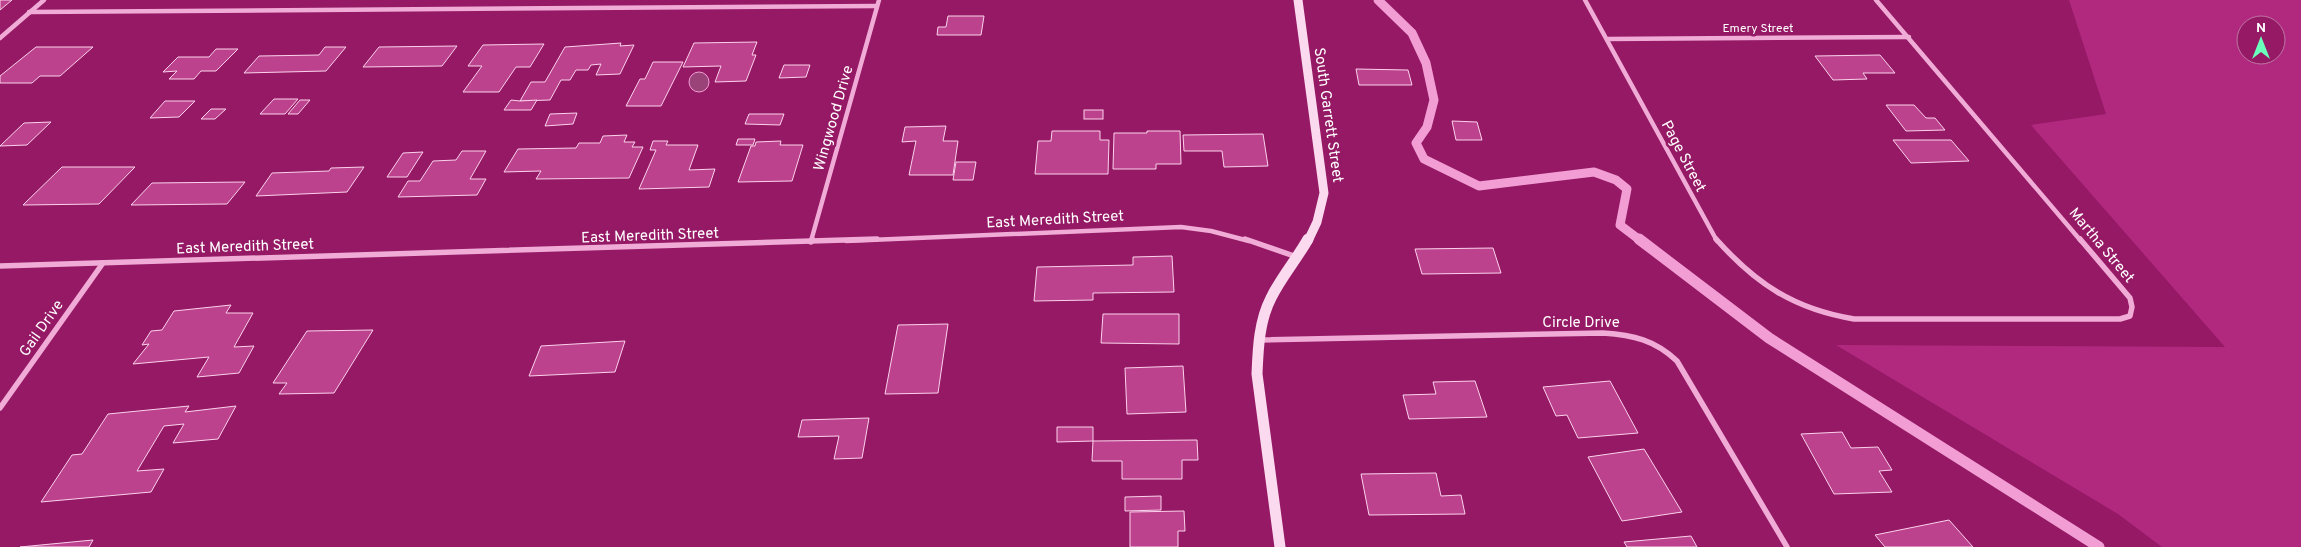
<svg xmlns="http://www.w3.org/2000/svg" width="2301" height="547" font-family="Overpass,sans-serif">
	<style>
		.green { fill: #b1297f; fill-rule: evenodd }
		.water { fill: #9a4378; stroke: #f29ed4 }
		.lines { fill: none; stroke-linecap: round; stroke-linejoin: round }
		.stream-far1 { stroke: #f29ed4; stroke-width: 9 }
		.stream { stroke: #f29ed4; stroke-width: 11 }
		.building { fill: #bc428d; stroke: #fbd2ec }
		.street-far1 { stroke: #f0abd6; stroke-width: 4.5 }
		.street { stroke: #f0abd6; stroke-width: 5.5 }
		.secondary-far1 { stroke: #fbd9ee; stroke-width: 9 }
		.secondary { stroke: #fbd9ee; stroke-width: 11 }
		.labels { text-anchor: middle; stroke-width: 5; stroke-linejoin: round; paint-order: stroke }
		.far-street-label { font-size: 12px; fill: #fff; stroke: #951965 }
		.street-label { font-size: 15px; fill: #fff; stroke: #951965 }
	</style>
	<rect width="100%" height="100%" fill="#951965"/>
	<!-- green -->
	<path class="green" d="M 2069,0 L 2301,0 L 2301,547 L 2162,547 L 2118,514 L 1836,345 L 2225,347 L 2031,125 L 2106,114 ZM 2246,25 L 2276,25 L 2276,55 L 2246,55 Z"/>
	<!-- water -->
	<circle class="water" cx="699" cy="82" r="10"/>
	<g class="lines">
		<!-- stream-far1 -->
		<path class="stream-far1" d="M 1378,0 L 1412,33 L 1426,63 L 1434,100 L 1427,127 L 1416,143 L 1424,159 L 1479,186 L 1594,172 L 1616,180 L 1627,189 L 1620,225 L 1641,241"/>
		<!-- stream -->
		<path class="stream" d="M 1639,239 L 1769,338 L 2099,547"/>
	</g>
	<!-- building -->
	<g class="building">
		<path d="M 0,0 L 12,0 L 0,10 Z"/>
		<path d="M 948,16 L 984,16 L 981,35 L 937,35 L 938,27 L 946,27 Z"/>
		<path d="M 757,42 L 752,55 L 756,55 L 746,81 L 715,82 L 721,66 L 683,67 L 694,43 Z"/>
		<path d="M 621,43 L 620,46 L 634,45 L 620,74 L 596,75 L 601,64 L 591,65 L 588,70 L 576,70 L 570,80 L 561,80 L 550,100 L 520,101 L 531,82 L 545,82 L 565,47 Z"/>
		<path d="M 544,44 L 530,67 L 516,67 L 499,92 L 463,92 L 482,66 L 468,66 L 483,45 Z"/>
		<path d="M 457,46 L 442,66 L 363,67 L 379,47 Z"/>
		<path d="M 36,47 L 93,47 L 60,76 L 40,76 L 32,83 L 0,83 L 0,76 Z"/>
		<path d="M 325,47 L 346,47 L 326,71 L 244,73 L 259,56 L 319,55 Z"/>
		<path d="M 216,49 L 238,49 L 216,71 L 201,71 L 194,79 L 169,79 L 177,71 L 163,72 L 178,57 L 209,57 Z"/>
		<path d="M 1880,55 L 1895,73 L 1863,73 L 1867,79 L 1833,80 L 1815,56 Z"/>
		<path d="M 653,62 L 683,62 L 661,106 L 626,106 L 640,79 L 645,79 Z"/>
		<path d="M 784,65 L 810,65 L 806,77 L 779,78 Z"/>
		<path d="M 1356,69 L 1408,70 L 1412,85 L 1359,85 Z"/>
		<path d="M 274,99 L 298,99 L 285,114 L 260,114 Z"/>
		<path d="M 300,100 L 310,100 L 298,114 L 288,114 Z"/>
		<path d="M 511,100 L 520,101 L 537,100 L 531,110 L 504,110 Z"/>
		<path d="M 165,101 L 195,101 L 179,117 L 150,118 Z"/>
		<path d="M 1886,105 L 1914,105 L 1926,118 L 1935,118 L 1945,130 L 1906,131 Z"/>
		<path d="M 211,109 L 226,109 L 215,119 L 201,119 Z"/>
		<rect x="1084" y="110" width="19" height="9"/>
		<path d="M 577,113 L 573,124 L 545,126 L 550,114 Z"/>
		<path d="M 749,114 L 784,114 L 780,125 L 745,124 Z"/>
		<path d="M 1452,121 L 1477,122 L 1482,140 L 1456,140 Z"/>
		<path d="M 51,122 L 27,145 L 0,146 L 24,123 Z"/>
		<path d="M 946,126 L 943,141 L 958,141 L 953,175 L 909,175 L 916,141 L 902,142 L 905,127 Z"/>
		<path d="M 1052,131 L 1100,131 L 1100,140 L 1109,140 L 1108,174 L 1035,174 L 1038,141 L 1051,141 Z"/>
		<path d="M 1147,131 L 1180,131 L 1181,164 L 1156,164 L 1156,169 L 1113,169 L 1114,133 L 1147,133 Z"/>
		<path d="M 1263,134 L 1268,166 L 1224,167 L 1222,151 L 1184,151 L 1183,135 Z"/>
		<path d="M 627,135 L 624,142 L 635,142 L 632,147 L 643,147 L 629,178 L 536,179 L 541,171 L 504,172 L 518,149 L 576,148 L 579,143 L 600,143 L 603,136 Z"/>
		<path d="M 738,139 L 755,139 L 753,145 L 736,145 Z"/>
		<path d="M 1893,140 L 1951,140 L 1969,161 L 1911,163 Z"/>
		<path d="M 653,141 L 668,141 L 666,145 L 698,145 L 689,170 L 715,169 L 709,187 L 639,189 L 656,150 L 650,150 Z"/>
		<path d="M 781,141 L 780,145 L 803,145 L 792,181 L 738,182 L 751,146 L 755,146 L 756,142 Z"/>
		<path d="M 462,151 L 486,151 L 470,179 L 486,179 L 477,195 L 398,197 L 408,181 L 420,181 L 433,161 L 456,160 Z"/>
		<path d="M 423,152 L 407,177 L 387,177 L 403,153 Z"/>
		<path d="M 956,162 L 976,162 L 973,180 L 953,180 Z"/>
		<path d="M 62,167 L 135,167 L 99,204 L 23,205 Z"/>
		<path d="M 364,167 L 347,192 L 256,196 L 272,173 L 329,171 L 331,168 Z"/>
		<path d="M 245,182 L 227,204 L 131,205 L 152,183 Z"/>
		<path d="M 1493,248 L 1501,273 L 1422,274 L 1415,249 Z"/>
		<path d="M 1172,256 L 1174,292 L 1093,293 L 1093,300 L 1034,301 L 1037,267 L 1133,265 L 1133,257 Z"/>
		<path d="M 231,305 L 226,313 L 253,313 L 234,347 L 254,346 L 239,373 L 197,377 L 209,357 L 133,364 L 149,344 L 142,345 L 151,331 L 162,330 L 174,311 Z"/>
		<path d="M 1103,314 L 1179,314 L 1179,344 L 1101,343 Z"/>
		<path d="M 948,324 L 938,393 L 885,394 L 898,325 Z"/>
		<path d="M 373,330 L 334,393 L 279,394 L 287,383 L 273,383 L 307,331 Z"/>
		<path d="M 625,341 L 615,372 L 529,376 L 541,346 Z"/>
		<path d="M 1183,366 L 1186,412 L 1127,414 L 1125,368 Z"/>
		<path d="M 1475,381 L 1487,417 L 1409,419 L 1403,395 L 1436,394 L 1433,382 Z"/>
		<path d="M 1610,381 L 1638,433 L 1578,438 L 1567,415 L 1556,416 L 1543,387 Z"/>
		<path d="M 189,406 L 185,412 L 236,406 L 218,439 L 173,443 L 184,424 L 164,426 L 137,471 L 164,469 L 151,492 L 41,502 L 72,455 L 82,454 L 108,414 Z"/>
		<path d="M 869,418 L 862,458 L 834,459 L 839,436 L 798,437 L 802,420 Z"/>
		<path d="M 1057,427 L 1093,427 L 1093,441 L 1057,442 Z"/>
		<path d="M 1842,432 L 1851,448 L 1878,447 L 1892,470 L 1879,471 L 1892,492 L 1834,494 L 1801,434 Z"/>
		<path d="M 1197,440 L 1198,460 L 1182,460 L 1182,479 L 1122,479 L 1122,461 L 1092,461 L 1093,441 Z"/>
		<path d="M 1644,449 L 1682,512 L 1622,521 L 1588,457 Z"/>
		<path d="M 1436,473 L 1441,496 L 1461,495 L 1465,514 L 1369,515 L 1361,474 Z"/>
		<path d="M 1161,496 L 1161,510 L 1125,511 L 1125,497 Z"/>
		<path d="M 1184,511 L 1185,531 L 1178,531 L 1178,547 L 1130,547 L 1130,512 Z"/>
		<path d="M 1949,520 L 1973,547 L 1885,547 L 1875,535 Z"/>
		<path d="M 1691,536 L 1697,547 L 1627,547 L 1624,542 Z"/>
		<path d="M 93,540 L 89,547 L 20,547 Z"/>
	</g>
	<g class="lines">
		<!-- street-far1 -->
		<g class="street-far1">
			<path d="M 1585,0 L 1717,241"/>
			<path d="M 1876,0 L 2081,241"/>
			<path d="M 29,12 L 877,6"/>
			<path d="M 0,38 L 44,0"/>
			<path d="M 1608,39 L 1909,37"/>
			<path d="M 811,241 L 879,0"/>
			<path d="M 846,241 L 1181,227 L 1211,231 L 1249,241"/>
		</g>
		<!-- street -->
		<g class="street">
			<path d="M 1245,239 L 1297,257"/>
			<path d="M 1716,239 C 1756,284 1794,309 1854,319 L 2120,319 L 2130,316 L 2132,307 L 2130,298 L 2080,239"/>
			<path d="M 811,242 L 812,239"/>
			<path d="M 0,266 L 877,239"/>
			<path d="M 1260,340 L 1603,333 C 1633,335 1655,340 1677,361 L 1787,547"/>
			<path d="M 0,408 L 103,263"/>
		</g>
		<!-- secondary-far1 -->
		<path class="secondary-far1" d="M 1298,0 L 1324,193 L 1317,222 L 1308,241"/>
		<!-- secondary -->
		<path class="secondary" d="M 1280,547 L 1257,374 C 1258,349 1259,321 1271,298 C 1281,277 1297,259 1308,239"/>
	</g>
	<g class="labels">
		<!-- far-street labels -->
		<g class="far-street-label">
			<text x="1758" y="32">Emery Street</text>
		</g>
		<!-- street labels -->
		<g class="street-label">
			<text transform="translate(1329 115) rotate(82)" y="5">South Garrett Street</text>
			<text transform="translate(833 118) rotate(-74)" y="5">Wingwood Drive</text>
			<text transform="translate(1684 156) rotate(62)" y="5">Page Street</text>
			<text transform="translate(1055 219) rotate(-3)" y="5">East Meredith Street</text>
			<text transform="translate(650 235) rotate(-2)" y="5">East Meredith Street</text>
			<text transform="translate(2102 245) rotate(50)" y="5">Martha Street</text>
			<text transform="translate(245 246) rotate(-2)" y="5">East Meredith Street</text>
			<text x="1581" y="327">Circle Drive</text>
			<text transform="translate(41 328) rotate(-55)" y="5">Gail Drive</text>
		</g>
	</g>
	<!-- north arrow -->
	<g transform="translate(2261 40)"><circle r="24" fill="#951965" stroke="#bf75a3"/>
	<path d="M0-4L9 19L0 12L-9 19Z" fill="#6affba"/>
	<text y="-8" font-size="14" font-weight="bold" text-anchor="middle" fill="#ffffff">N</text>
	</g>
</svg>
